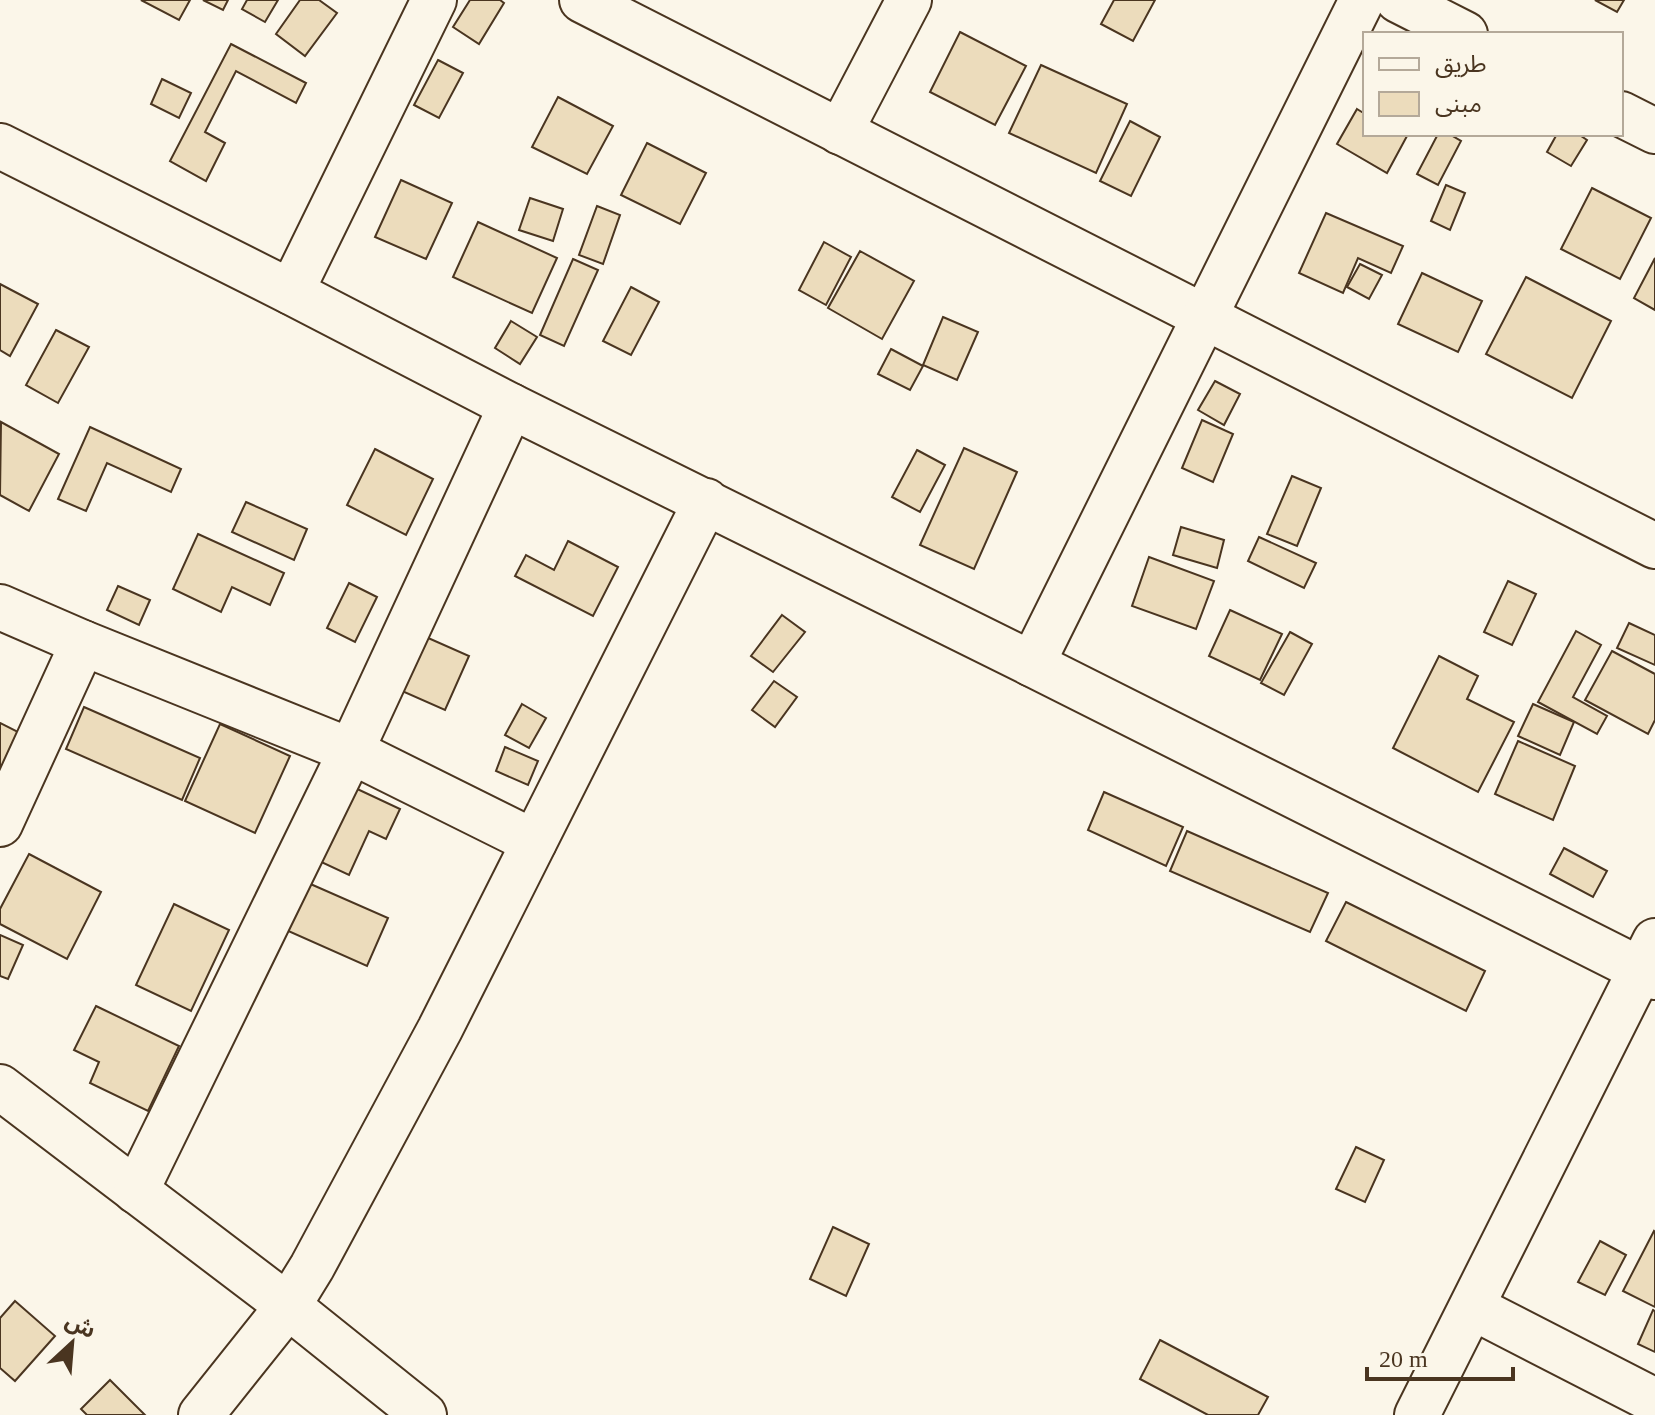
<svg xmlns="http://www.w3.org/2000/svg" width="1655" height="1415" font-family="'Times New Roman','Noto Sans Arabic',serif">
	<style>
		.building { fill: #ecdcbc; stroke: #4a3520; stroke-width: 2 }
		.lines { fill: none; stroke-linecap: round; stroke-linejoin: round }
		.minor-casing { stroke: #4a3520; stroke-width: 48 }
		.minor { stroke: #fbf6e9; stroke-width: 44 }
	</style>
	<rect width="100%" height="100%" fill="#fbf6e9"/>
	<!-- building -->
	<g class="building">
		<path d="M 141,0 L 190,0 L 179,20 Z"/>
		<path d="M 203,0 L 228,0 L 223,10 Z"/>
		<path d="M 247,0 L 278,0 L 265,22 L 242,9 Z"/>
		<path d="M 300,0 L 319,0 L 337,13 L 305,56 L 276,34 Z"/>
		<path d="M 470,0 L 500,0 L 504,3 L 479,44 L 453,27 Z"/>
		<path d="M 1114,0 L 1155,0 L 1133,41 L 1101,24 Z"/>
		<path d="M 1595,0 L 1624,0 L 1617,12 Z"/>
		<path d="M 960,32 L 1026,66 L 995,125 L 930,92 Z"/>
		<path d="M 231,44 L 306,83 L 296,103 L 236,71 L 205,132 L 225,143 L 206,181 L 170,161 Z"/>
		<path d="M 438,60 L 463,73 L 439,118 L 414,105 Z"/>
		<path d="M 1041,65 L 1127,104 L 1096,173 L 1009,133 Z"/>
		<path d="M 162,79 L 191,93 L 179,118 L 151,104 Z"/>
		<path d="M 558,97 L 613,126 L 587,174 L 532,147 Z"/>
		<path d="M 1357,109 L 1365,114 L 1365,134 L 1402,134 L 1407,136 L 1387,173 L 1337,144 Z"/>
		<path d="M 1130,121 L 1160,137 L 1131,196 L 1100,181 Z"/>
		<path d="M 1438,134 L 1449,134 L 1461,141 L 1438,185 L 1417,174 Z"/>
		<path d="M 1557,134 L 1578,134 L 1587,140 L 1571,166 L 1547,152 Z"/>
		<path d="M 647,143 L 706,173 L 680,224 L 621,195 Z"/>
		<path d="M 401,180 L 452,203 L 426,259 L 375,237 Z"/>
		<path d="M 1446,185 L 1465,193 L 1450,230 L 1431,221 Z"/>
		<path d="M 1592,188 L 1651,218 L 1620,279 L 1561,249 Z"/>
		<path d="M 530,198 L 563,209 L 553,241 L 519,230 Z"/>
		<path d="M 597,206 L 620,215 L 603,264 L 579,255 Z"/>
		<path d="M 1326,213 L 1403,246 L 1391,273 L 1358,258 L 1343,293 L 1299,273 Z"/>
		<path d="M 478,222 L 557,258 L 532,313 L 453,277 Z"/>
		<path d="M 824,242 L 851,257 L 826,305 L 799,290 Z"/>
		<path d="M 860,251 L 914,281 L 882,339 L 828,308 Z"/>
		<path d="M 1655,258 L 1655,310 L 1634,298 Z"/>
		<path d="M 573,259 L 598,270 L 564,346 L 540,335 Z"/>
		<path d="M 1360,264 L 1382,275 L 1369,299 L 1347,287 Z"/>
		<path d="M 1422,273 L 1482,301 L 1458,352 L 1398,324 Z"/>
		<path d="M 1526,277 L 1611,321 L 1572,398 L 1486,354 Z"/>
		<path d="M 0,284 L 38,304 L 10,356 L 0,350 Z"/>
		<path d="M 631,287 L 659,302 L 631,355 L 603,341 Z"/>
		<path d="M 943,317 L 978,332 L 957,380 L 923,365 Z"/>
		<path d="M 511,321 L 537,337 L 520,364 L 495,348 Z"/>
		<path d="M 56,330 L 89,347 L 58,403 L 26,385 Z"/>
		<path d="M 891,349 L 923,366 L 910,390 L 878,374 Z"/>
		<path d="M 1215,381 L 1240,394 L 1224,425 L 1198,410 Z"/>
		<path d="M 1202,420 L 1233,434 L 1213,482 L 1182,468 Z"/>
		<path d="M 1,422 L 59,454 L 29,511 L 0,495 Z"/>
		<path d="M 90,427 L 181,469 L 171,492 L 107,463 L 86,511 L 58,499 Z"/>
		<path d="M 964,448 L 1017,472 L 974,569 L 920,545 Z"/>
		<path d="M 375,449 L 433,479 L 406,535 L 347,505 Z"/>
		<path d="M 917,450 L 945,465 L 920,512 L 892,497 Z"/>
		<path d="M 1292,476 L 1321,488 L 1297,546 L 1267,534 Z"/>
		<path d="M 246,502 L 307,529 L 294,560 L 232,532 Z"/>
		<path d="M 1181,527 L 1224,540 L 1217,568 L 1173,555 Z"/>
		<path d="M 198,534 L 284,573 L 270,605 L 232,587 L 221,612 L 173,589 Z"/>
		<path d="M 1259,537 L 1316,563 L 1304,588 L 1248,561 Z"/>
		<path d="M 568,541 L 618,567 L 593,616 L 515,576 L 526,555 L 554,570 Z"/>
		<path d="M 1149,557 L 1214,581 L 1196,629 L 1132,606 Z"/>
		<path d="M 1508,581 L 1536,594 L 1512,645 L 1484,632 Z"/>
		<path d="M 349,583 L 377,597 L 355,642 L 327,628 Z"/>
		<path d="M 118,586 L 150,600 L 139,625 L 107,610 Z"/>
		<path d="M 1230,610 L 1282,634 L 1260,680 L 1209,656 Z"/>
		<path d="M 782,615 L 805,632 L 773,672 L 751,656 Z"/>
		<path d="M 392,622 L 469,656 L 445,710 L 368,676 Z"/>
		<path d="M 1629,623 L 1655,635 L 1655,665 L 1617,648 Z"/>
		<path d="M 1576,631 L 1601,645 L 1573,697 L 1607,716 L 1597,734 L 1538,702 Z"/>
		<path d="M 1290,632 L 1312,644 L 1284,695 L 1261,683 Z"/>
		<path d="M 1612,651 L 1655,674 L 1655,720 L 1648,734 L 1585,700 Z"/>
		<path d="M 1439,656 L 1478,676 L 1467,699 L 1514,722 L 1478,792 L 1393,748 Z"/>
		<path d="M 774,681 L 797,697 L 775,727 L 752,710 Z"/>
		<path d="M 522,704 L 546,718 L 529,748 L 505,735 Z"/>
		<path d="M 1533,704 L 1574,722 L 1560,755 L 1518,736 Z"/>
		<path d="M 84,707 L 200,758 L 182,800 L 66,749 Z"/>
		<path d="M 0,723 L 32,739 L 0,782 Z"/>
		<path d="M 220,724 L 290,756 L 255,833 L 185,801 Z"/>
		<path d="M 1518,741 L 1575,766 L 1553,820 L 1495,794 Z"/>
		<path d="M 505,747 L 538,761 L 528,785 L 496,771 Z"/>
		<path d="M 321,772 L 400,809 L 386,839 L 369,831 L 349,875 L 287,846 Z"/>
		<path d="M 1104,792 L 1183,827 L 1166,866 L 1088,830 Z"/>
		<path d="M 1187,831 L 1328,893 L 1310,932 L 1170,871 Z"/>
		<path d="M 1564,848 L 1607,871 L 1593,897 L 1550,874 Z"/>
		<path d="M 29,854 L 101,892 L 67,959 L 0,924 L 0,909 Z"/>
		<path d="M 290,875 L 388,918 L 367,966 L 268,922 Z"/>
		<path d="M 1346,902 L 1485,971 L 1466,1011 L 1326,941 Z"/>
		<path d="M 174,904 L 229,930 L 191,1011 L 136,985 Z"/>
		<path d="M 0,935 L 23,945 L 8,979 L 0,976 Z"/>
		<path d="M 96,1006 L 179,1046 L 148,1111 L 90,1083 L 99,1062 L 74,1050 Z"/>
		<path d="M 1356,1147 L 1384,1160 L 1365,1202 L 1336,1189 Z"/>
		<path d="M 833,1227 L 869,1244 L 846,1296 L 810,1279 Z"/>
		<path d="M 1654,1231 L 1655,1232 L 1655,1307 L 1623,1291 Z"/>
		<path d="M 1600,1241 L 1626,1255 L 1605,1295 L 1578,1282 Z"/>
		<path d="M 15,1301 L 55,1336 L 15,1381 L 0,1368 L 0,1318 Z"/>
		<path d="M 1653,1310 L 1655,1311 L 1655,1352 L 1638,1344 Z"/>
		<path d="M 1160,1340 L 1268,1397 L 1258,1415 L 1208,1415 L 1140,1379 Z"/>
		<path d="M 110,1380 L 145,1415 L 87,1415 L 81,1409 Z"/>
	</g>
	<g class="lines">
		<defs>
			<g id="minor">
				<path d="M 582,0 L 1655,546"/>
				<path d="M 1398,0 L 1465,34"/>
				<path d="M 1621,114 L 1655,131"/>
				<path d="M 840,132 L 909,0"/>
				<path d="M 0,146 L 291,292 L 511,406 L 1032,664 L 1655,977"/>
				<path d="M 291,292 L 434,0"/>
				<path d="M 0,607 L 83,643 L 351,751 L 534,842"/>
				<path d="M 1032,664 L 1362,0"/>
				<path d="M 0,824 L 83,643"/>
				<path d="M 0,1087 L 288,1306 L 201,1415"/>
				<path d="M 136,1191 L 351,751 L 511,406"/>
				<path d="M 1472,1307 L 1655,1401"/>
				<path d="M 424,1415 L 288,1306 L 312,1267 L 440,1029 L 706,501"/>
				<path d="M 1417,1415 L 1655,941"/>
			</g>
		</defs>
		<!-- minor casing -->
		<use href="#minor" class="minor-casing"/>
		<!-- minor -->
		<use href="#minor" class="minor"/>
	</g>
	<!-- legend -->
	<rect x="1363" y="32" width="260" height="104" fill="#fbf6e9" stroke="#b4a999" stroke-width="2"/>
	<rect x="1379" y="58" width="40" height="12" fill="#fbf6e9" stroke="#b4a999" stroke-width="2"/>
	<text x="1435" y="72" font-size="24" fill="#4a3520">طريق</text>
	<rect x="1379" y="92" width="40" height="24" fill="#ecdcbc" stroke="#b4a999" stroke-width="2"/>
	<text x="1435" y="112" font-size="24" fill="#4a3520">مبنى</text>
	<!-- north arrow -->
	<g transform="translate(72 1343) rotate(26)" stroke="#fbf6e9" stroke-width="6" paint-order="stroke">
	<path d="M0-6L14 30L0 20L-14 30Z" fill="#4a3520"/>
	<text y="-12" font-size="22" font-weight="bold" text-anchor="middle" fill="#4a3520">ش</text>
	</g>
	<!-- scale -->
	<path d="M1367 1367v12h146v-12" fill="none" stroke="#4a3520" stroke-width="4"/>
	<text x="1379" y="1367" font-size="24" fill="#4a3520" stroke="#fbf6e9" stroke-width="6" paint-order="stroke">20 m</text>
</svg>
